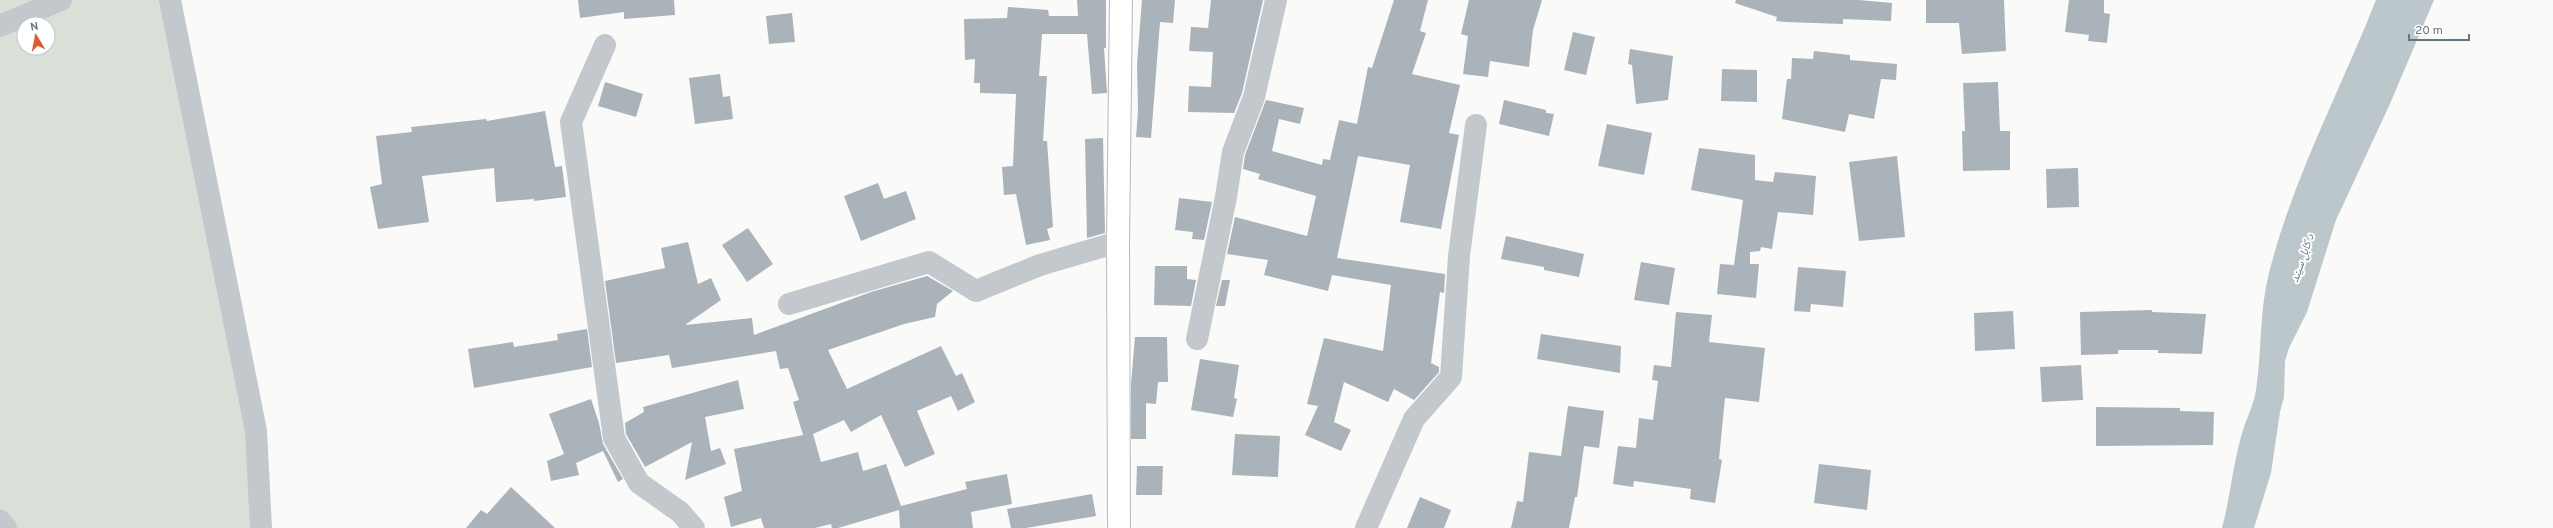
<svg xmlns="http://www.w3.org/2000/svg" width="2553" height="528" font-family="Overpass,'Noto Naskh Arabic',sans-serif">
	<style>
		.green { fill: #dadfd7; fill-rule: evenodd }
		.water { fill: #bbc7cb }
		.building { fill: #aab3b9 }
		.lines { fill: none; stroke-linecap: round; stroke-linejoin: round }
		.major-casing { stroke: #b5babe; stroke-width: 24 }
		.minor { stroke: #c3c8cc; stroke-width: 22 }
		.major { stroke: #fff; stroke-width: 22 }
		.labels { text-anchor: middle; stroke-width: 4; stroke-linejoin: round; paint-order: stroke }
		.water-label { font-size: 12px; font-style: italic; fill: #60757c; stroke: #fff }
	</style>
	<rect width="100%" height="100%" fill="#fafaf8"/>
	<!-- green -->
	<path class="green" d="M 0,0 L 170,0 L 256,431 L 261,528 L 6,528 L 0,521 ZM 24,24 L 48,24 L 48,48 L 24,48 Z"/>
	<!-- water -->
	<path class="water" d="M 2376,0 L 2434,0 L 2389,106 L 2336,220 L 2307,312 L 2289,348 L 2285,361 L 2284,397 L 2280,412 L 2271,473 L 2254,528 L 2222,528 C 2231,495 2233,460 2244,427 C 2248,415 2254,404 2256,390 C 2262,351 2259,312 2269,273 C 2293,178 2340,91 2376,0 Z"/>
	<!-- building -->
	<g class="building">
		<path d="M 578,0 L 674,0 L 675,15 L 624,19 L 624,12 L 580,18 Z"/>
		<path d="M 1077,0 L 1106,0 L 1106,48 L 1104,48 L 1107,93 L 1092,94 L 1087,34 L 1042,34 L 1039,76 L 1047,76 L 1043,141 L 1047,141 L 1053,227 L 1047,229 L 1050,240 L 1026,245 L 1016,194 L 1004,195 L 1002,167 L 1013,166 L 1016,94 L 980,93 L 980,83 L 974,83 L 975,59 L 965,60 L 964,19 L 1007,18 L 1008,7 L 1048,10 L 1049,16 L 1078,16 Z"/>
		<path d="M 1142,0 L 1175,0 L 1173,23 L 1160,22 L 1151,138 L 1136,137 L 1138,111 L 1137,64 Z"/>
		<path d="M 1211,0 L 1263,0 L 1242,93 L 1234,113 L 1188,112 L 1189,86 L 1211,87 L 1213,52 L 1189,51 L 1191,27 L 1208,28 Z"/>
		<path d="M 1394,0 L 1428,0 L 1420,31 L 1426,33 L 1412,74 L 1460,85 L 1449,133 L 1459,135 L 1441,229 L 1400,222 L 1410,165 L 1358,156 L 1337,258 L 1445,274 L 1444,293 L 1440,292 L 1431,363 L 1439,367 L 1439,372 L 1414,400 L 1394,389 L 1388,402 L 1344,382 L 1334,422 L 1351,430 L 1341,451 L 1305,435 L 1318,406 L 1307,404 L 1324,338 L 1383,351 L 1391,285 L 1332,275 L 1328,291 L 1264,275 L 1268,260 L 1227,254 L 1235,217 L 1307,236 L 1316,196 L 1258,179 L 1260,174 L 1243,169 L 1245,155 L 1266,100 L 1304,108 L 1300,124 L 1279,119 L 1272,151 L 1322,165 L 1323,159 L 1330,160 L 1339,120 L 1357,124 L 1368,67 L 1372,68 Z"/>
		<path d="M 1469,0 L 1542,0 L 1533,30 L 1529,67 L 1490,61 L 1488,77 L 1463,74 L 1468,36 L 1461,34 Z"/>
		<path d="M 1736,0 L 1859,0 L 1892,3 L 1891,21 L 1843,19 L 1843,24 L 1785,22 L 1776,21 L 1777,17 L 1735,3 Z"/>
		<path d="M 1926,0 L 2004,0 L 2006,51 L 1962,54 L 1959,23 L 1926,23 Z"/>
		<path d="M 2069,0 L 2104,0 L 2104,13 L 2110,14 L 2107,43 L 2088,41 L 2089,35 L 2065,32 Z"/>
		<path d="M 792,13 L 795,42 L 769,44 L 766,16 Z"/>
		<path d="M 1573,32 L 1595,37 L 1586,75 L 1564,70 Z"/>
		<path d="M 1630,49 L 1673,56 L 1668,100 L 1636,104 L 1632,65 L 1628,64 Z"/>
		<path d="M 1814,51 L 1850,55 L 1850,60 L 1897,64 L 1896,80 L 1881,79 L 1874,119 L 1849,114 L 1845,132 L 1782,119 L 1787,79 L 1791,79 L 1792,58 L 1813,59 Z"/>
		<path d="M 1722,69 L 1757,70 L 1757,102 L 1721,101 Z"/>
		<path d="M 720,74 L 723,97 L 730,96 L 733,119 L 695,124 L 689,78 Z"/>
		<path d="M 605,82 L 643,94 L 636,117 L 598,106 Z"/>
		<path d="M 1998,82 L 2000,131 L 2010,131 L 2010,170 L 1963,171 L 1962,131 L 1965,131 L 1963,83 Z"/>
		<path d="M 1504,100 L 1546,110 L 1546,113 L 1554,114 L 1549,136 L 1499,124 Z"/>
		<path d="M 545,111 L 555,167 L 562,166 L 566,197 L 534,201 L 534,199 L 496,202 L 494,168 L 422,176 L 429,222 L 378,229 L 370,187 L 382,184 L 376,136 L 412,132 L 411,127 L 486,119 L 487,121 Z"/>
		<path d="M 1607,124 L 1652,133 L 1644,175 L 1598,166 Z"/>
		<path d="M 1103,138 L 1105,233 L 1087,238 L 1085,139 Z"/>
		<path d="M 1699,148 L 1755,155 L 1755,180 L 1773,182 L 1775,172 L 1816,176 L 1813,215 L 1778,212 L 1772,249 L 1761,247 L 1760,251 L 1750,252 L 1750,264 L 1759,264 L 1756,298 L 1717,294 L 1720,264 L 1734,265 L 1743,200 L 1691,190 Z"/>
		<path d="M 1897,156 L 1905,237 L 1859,241 L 1849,162 Z"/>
		<path d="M 2078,168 L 2079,207 L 2047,208 L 2046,169 Z"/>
		<path d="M 878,183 L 884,199 L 906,191 L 916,219 L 861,241 L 844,196 Z"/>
		<path d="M 1179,198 L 1212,202 L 1204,240 L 1192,239 L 1193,232 L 1175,230 Z"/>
		<path d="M 748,228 L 773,264 L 747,282 L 722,245 Z"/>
		<path d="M 1506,236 L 1584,254 L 1579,277 L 1544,270 L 1544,267 L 1501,259 Z"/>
		<path d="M 688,242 L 698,284 L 711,278 L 721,300 L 685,325 L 752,318 L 754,335 L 871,292 L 927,276 L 953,291 L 937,304 L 935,317 L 904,324 L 828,350 L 847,389 L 941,346 L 956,376 L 962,373 L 975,402 L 958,411 L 951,396 L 917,411 L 935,454 L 905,467 L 881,415 L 851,432 L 844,420 L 813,434 L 821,462 L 858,452 L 863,471 L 886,464 L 901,506 L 967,489 L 965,482 L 1007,474 L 1012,504 L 971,512 L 973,528 L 900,528 L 899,510 L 838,528 L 832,528 L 831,524 L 815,528 L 764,528 L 761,518 L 731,527 L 724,497 L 742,491 L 734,449 L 803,435 L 793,402 L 799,400 L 788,368 L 780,369 L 776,351 L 672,368 L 669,355 L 616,363 L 605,281 L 665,268 L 661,248 Z"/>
		<path d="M 1641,262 L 1675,268 L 1669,305 L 1634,300 Z"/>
		<path d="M 1155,266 L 1187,266 L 1187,279 L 1196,280 L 1191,306 L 1154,305 Z"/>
		<path d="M 1798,267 L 1846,271 L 1843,307 L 1811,304 L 1810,312 L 1794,311 Z"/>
		<path d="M 1222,280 L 1230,280 L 1225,306 L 1216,306 Z"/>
		<path d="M 2152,310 L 2152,312 L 2206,314 L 2202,354 L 2158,353 L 2158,350 L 2118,350 L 2118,354 L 2081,355 L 2080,312 Z"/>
		<path d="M 2013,311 L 2015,349 L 1975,351 L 1974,313 Z"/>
		<path d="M 1676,312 L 1712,315 L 1709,342 L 1765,348 L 1759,402 L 1725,398 L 1719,459 L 1722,460 L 1715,503 L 1690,499 L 1691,489 L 1634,481 L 1633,487 L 1613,484 L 1618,446 L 1636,448 L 1639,418 L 1653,420 L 1658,381 L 1652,380 L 1654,365 L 1671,367 Z"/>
		<path d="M 587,329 L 592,367 L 474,388 L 468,349 L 513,342 L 514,347 L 558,340 L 557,334 Z"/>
		<path d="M 1541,334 L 1621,346 L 1620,373 L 1537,359 Z"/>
		<path d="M 1135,337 L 1167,337 L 1168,382 L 1158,382 L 1156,404 L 1146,403 L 1146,439 L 1131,439 L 1131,384 Z"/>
		<path d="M 1200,359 L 1239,365 L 1234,398 L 1237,399 L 1233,417 L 1191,410 Z"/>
		<path d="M 2081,365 L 2083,400 L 2042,402 L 2040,367 Z"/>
		<path d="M 738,380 L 744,409 L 705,417 L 711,451 L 720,448 L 726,464 L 685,480 L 692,442 L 645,467 L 626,434 L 625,423 L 644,412 L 643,407 Z"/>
		<path d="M 591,399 L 599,423 L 603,444 L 623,479 L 618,482 L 603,451 L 576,463 L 579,475 L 551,481 L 547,461 L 564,454 L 549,414 Z"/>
		<path d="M 1568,406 L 1604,411 L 1599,448 L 1584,446 L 1577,497 L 1575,497 L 1569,528 L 1511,528 L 1517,501 L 1523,502 L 1529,452 L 1561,456 Z"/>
		<path d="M 2096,407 L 2180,408 L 2180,411 L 2214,412 L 2213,445 L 2096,446 Z"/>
		<path d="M 1235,434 L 1280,436 L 1278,477 L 1232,475 Z"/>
		<path d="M 1819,464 L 1871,470 L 1867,510 L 1814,503 Z"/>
		<path d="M 1137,466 L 1163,466 L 1162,495 L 1136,495 Z"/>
		<path d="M 511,487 L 555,528 L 466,528 L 481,510 L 487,514 Z"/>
		<path d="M 1092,494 L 1096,516 L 1026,528 L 1011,528 L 1007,509 Z"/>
		<path d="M 1420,497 L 1451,510 L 1444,528 L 1407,528 Z"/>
	</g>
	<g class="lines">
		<defs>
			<path id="major" d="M 1119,528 L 1118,242 L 1121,0"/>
		</defs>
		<!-- major casing -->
		<use href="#major" class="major-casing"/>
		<!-- minor -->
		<g class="minor">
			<path d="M 170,0 L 256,431 L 261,528"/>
			<path d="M 0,26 L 61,0"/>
			<path d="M 605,45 L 571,122 L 614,438 L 639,483 L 680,512 L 694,528"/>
			<path d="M 789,304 L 929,262 L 976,291 L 1040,265 L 1118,242"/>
			<path d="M 1197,339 L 1226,197 L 1233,152 L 1254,97 L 1276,0"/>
			<path d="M 0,521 L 6,528"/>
			<path d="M 1366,528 L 1414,419 L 1451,377 L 1459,256 L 1476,125"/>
		</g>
		<!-- major -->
		<use href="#major" class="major"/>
	</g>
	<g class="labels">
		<!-- water labels -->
		<g class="water-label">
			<text transform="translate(2302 258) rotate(-71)" y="4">د کابل سيند</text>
		</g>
	</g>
	<!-- north arrow -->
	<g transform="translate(36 36) rotate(350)"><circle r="19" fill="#ffffff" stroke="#c1c8cd"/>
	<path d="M0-3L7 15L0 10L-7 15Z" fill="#e4572e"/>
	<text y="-6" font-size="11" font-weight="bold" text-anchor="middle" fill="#657683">N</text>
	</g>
	<!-- scale -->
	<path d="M2409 34v6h60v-6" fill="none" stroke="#657683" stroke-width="2"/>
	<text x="2415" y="34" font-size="12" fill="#657683" stroke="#ffffff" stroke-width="3" paint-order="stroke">20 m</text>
</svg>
